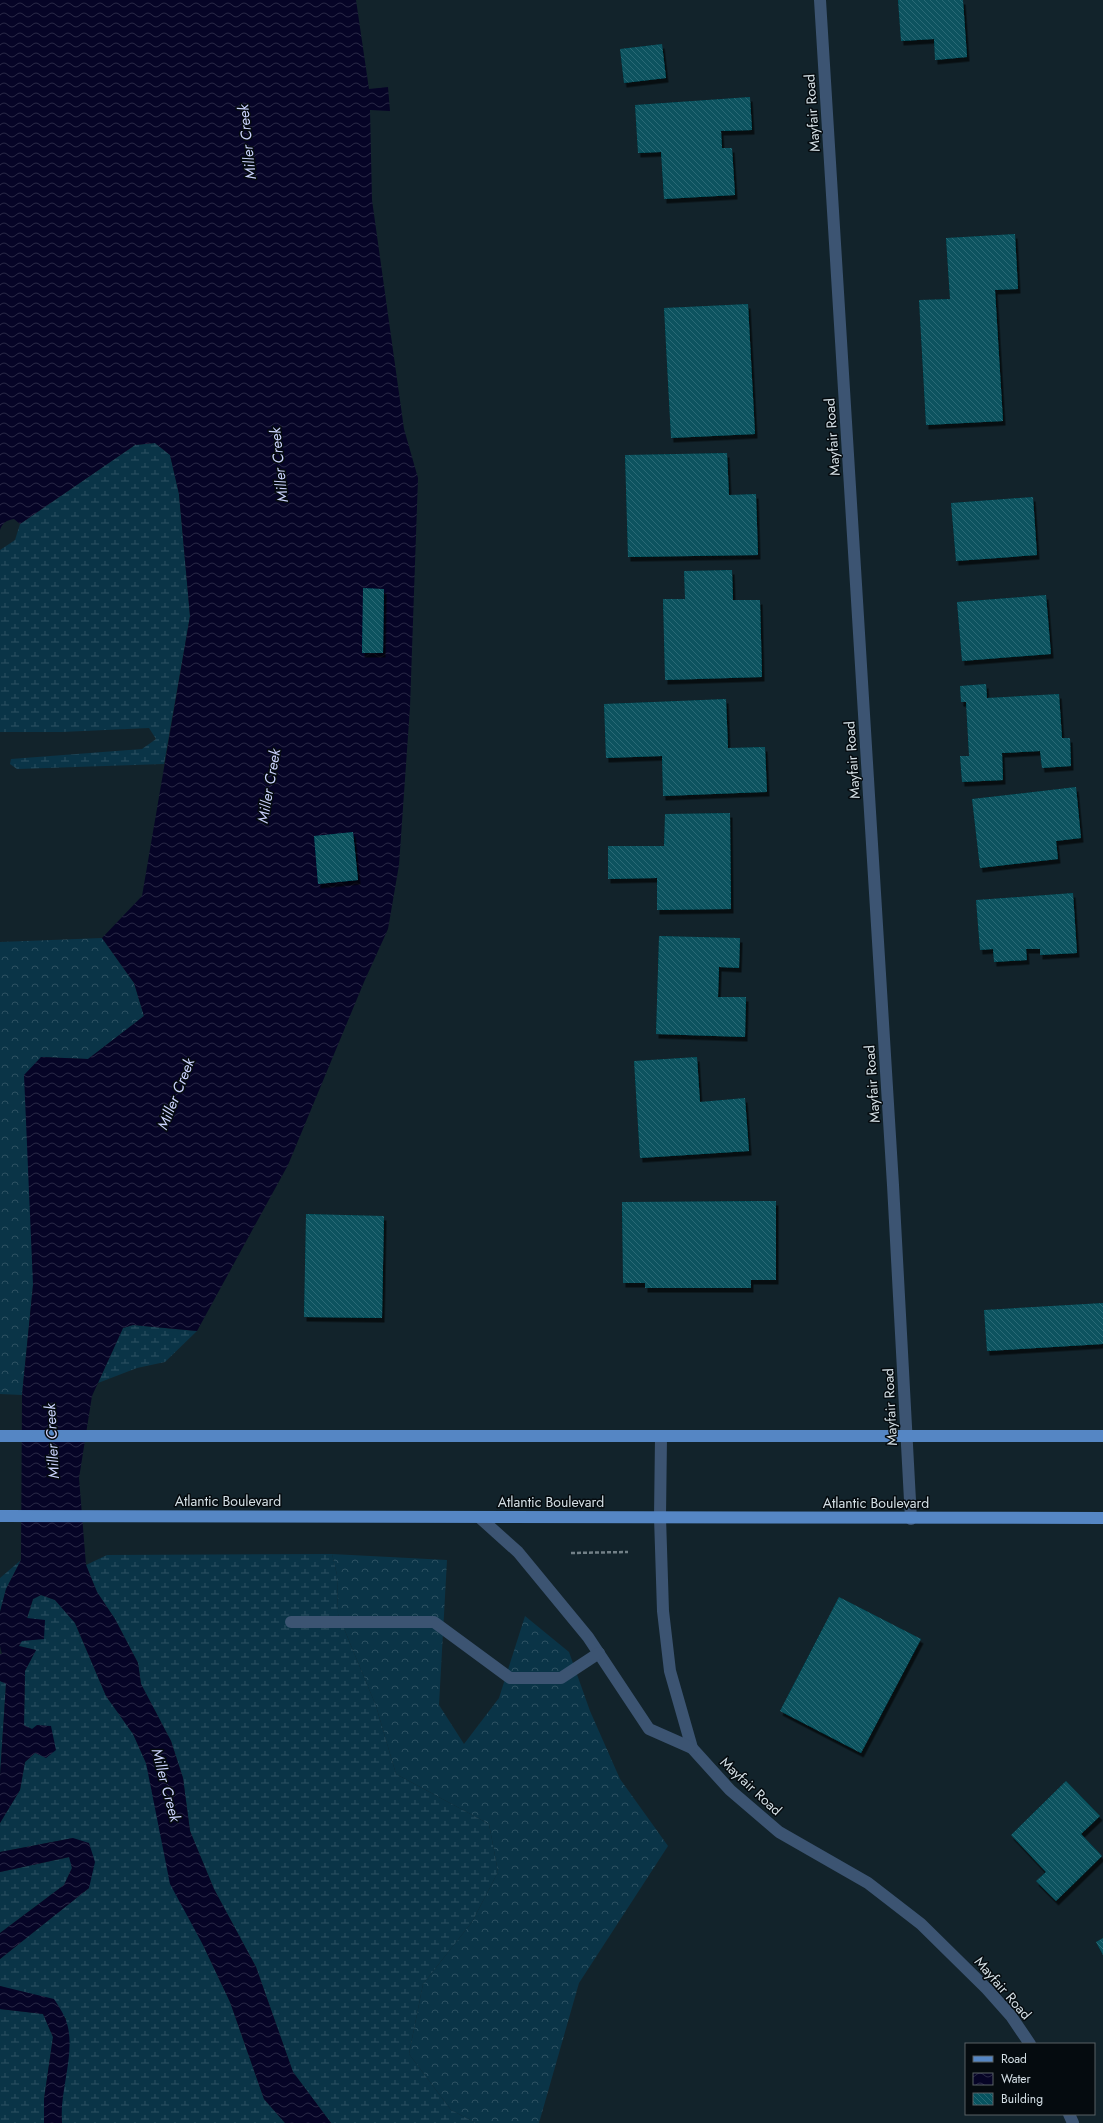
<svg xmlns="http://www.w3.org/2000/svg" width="1103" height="2123" font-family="Jost,sans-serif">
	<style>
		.forest { fill: url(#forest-crowns) }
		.wetland { fill: url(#wetland-marsh) }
		.water { fill: url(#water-waves) }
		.building { fill: url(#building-back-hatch); filter: url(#shadow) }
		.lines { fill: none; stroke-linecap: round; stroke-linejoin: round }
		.path { stroke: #728087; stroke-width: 2.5; stroke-dasharray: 4 2; stroke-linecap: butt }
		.minor { stroke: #3c5472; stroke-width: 12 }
		.major { stroke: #5586c4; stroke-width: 12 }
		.labels { text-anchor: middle; stroke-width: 3; stroke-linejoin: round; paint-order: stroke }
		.street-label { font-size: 14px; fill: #d5e0e6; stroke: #050b0f }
		.water-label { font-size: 15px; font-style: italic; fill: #c9d1fb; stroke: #050b0f }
	</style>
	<defs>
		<pattern id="forest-crowns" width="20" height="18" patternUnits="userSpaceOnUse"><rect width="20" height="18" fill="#0a3447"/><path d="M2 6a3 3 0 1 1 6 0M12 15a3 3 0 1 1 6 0" fill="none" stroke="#2d5162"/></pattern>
		<pattern id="wetland-marsh" width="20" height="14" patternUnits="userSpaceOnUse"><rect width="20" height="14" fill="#0a3447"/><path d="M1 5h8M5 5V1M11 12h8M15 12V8" fill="none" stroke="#2d5162"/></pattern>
		<pattern id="water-waves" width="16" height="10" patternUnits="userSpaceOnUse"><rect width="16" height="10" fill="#060426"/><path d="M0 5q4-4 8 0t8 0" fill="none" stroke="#292846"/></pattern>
		<pattern id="building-back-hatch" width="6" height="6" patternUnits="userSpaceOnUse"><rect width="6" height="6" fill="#07535f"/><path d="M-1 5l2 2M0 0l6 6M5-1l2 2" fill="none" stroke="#2a6b76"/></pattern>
		<filter id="shadow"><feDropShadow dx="2.5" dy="4.5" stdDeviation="0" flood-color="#0009"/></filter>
	</defs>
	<rect width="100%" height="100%" fill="#12232b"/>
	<!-- forest -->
	<g class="forest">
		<path d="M 102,938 L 134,983 L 144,1016 L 88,1059 L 41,1057 L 33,1285 L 22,1395 L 0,1394 L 0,942 Z"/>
		<path d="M 332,1554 L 447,1560 L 439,1705 L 464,1744 L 499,1698 L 525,1616 L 569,1652 L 590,1711 L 620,1779 L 668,1846 L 579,1983 L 539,2123 L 476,2123 L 451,2110 L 409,2054 L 423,1984 L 472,1922 L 498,1872 L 489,1824 L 396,1774 L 376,1706 L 338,1614 L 337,1575 Z"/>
	</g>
	<!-- wetland -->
	<g class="wetland">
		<path d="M 155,443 L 170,455 L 179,494 L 190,616 L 164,764 L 17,769 L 10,764 L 11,759 L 142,749 L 156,739 L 149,728 L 62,732 L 0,732 L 0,550 L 15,540 L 20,524 L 135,445 Z"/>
		<path d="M 133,1325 L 197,1331 L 165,1362 L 137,1368 L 98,1383 L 123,1328 Z"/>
		<path d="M 332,1554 L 337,1575 L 338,1614 L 376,1706 L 396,1774 L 489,1824 L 498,1872 L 472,1922 L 423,1984 L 409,2054 L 451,2110 L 476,2123 L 331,2123 L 293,2072 L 256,1967 L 214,1889 L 190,1831 L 183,1778 L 171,1741 L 141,1684 L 138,1663 L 115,1619 L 97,1592 L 86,1565 L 107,1555 Z"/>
		<path d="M 21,1560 L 6,1589 L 0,1612 L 0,1578 Z"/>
		<path d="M 41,1595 L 55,1600 L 75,1623 L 106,1696 L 133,1734 L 146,1763 L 203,1945 L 230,2002 L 264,2099 L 285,2123 L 62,2123 L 61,2108 L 66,2018 L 13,1990 L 0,1986 L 0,1959 L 89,1888 L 73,1838 L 0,1852 L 0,1823 L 20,1790 L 25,1762 L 35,1753 L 32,1729 L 24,1726 L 25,1671 L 36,1650 L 19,1646 L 33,1599 Z"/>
		<path d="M 0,1681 L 6,1683 L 0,1776 Z"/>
		<path d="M 70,1857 L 72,1868 L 64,1885 L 0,1933 L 0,1872 Z"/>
		<path d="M 0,2009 L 43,2014 L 53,2037 L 44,2099 L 44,2123 L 0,2123 Z"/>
	</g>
	<!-- water -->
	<g class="water">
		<path d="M 0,0 L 356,0 L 369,89 L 388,87 L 390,111 L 370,110 L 372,200 L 404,429 L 418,478 L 410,707 L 399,865 L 388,929 L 364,982 L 288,1165 L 197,1331 L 133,1325 L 123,1328 L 92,1396 L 79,1478 L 86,1565 L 97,1592 L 115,1619 L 138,1663 L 141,1684 L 171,1741 L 183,1778 L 190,1831 L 214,1889 L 256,1967 L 293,2072 L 331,2123 L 285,2123 L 264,2099 L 230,2002 L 203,1945 L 170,1884 L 146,1763 L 133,1734 L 106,1696 L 75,1623 L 55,1600 L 41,1595 L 33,1599 L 27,1618 L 45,1620 L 44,1639 L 22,1641 L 19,1646 L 36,1650 L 25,1671 L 24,1725 L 32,1729 L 37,1725 L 51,1726 L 56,1750 L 46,1758 L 35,1753 L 25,1762 L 20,1790 L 0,1823 L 0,1776 L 6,1684 L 0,1681 L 0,1654 L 2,1654 L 0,1646 L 0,1612 L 6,1589 L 21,1560 L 22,1395 L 33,1285 L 24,1075 L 41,1057 L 88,1059 L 144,1016 L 134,983 L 102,938 L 142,896 L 190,616 L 179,494 L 170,455 L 155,443 L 135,445 L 20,524 L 14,519 C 7,520 2,523 0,530 Z"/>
		<path d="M 73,1838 L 89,1843 L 95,1862 L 89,1888 L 0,1959 L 0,1933 L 64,1885 L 72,1868 L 69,1857 L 0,1872 L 0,1852 Z"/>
		<path d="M 0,1986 L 54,1999 C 58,2005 62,2011 65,2018 C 78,2048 59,2090 62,2123 L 44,2123 L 44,2099 L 53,2037 L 43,2014 L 0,2009 Z"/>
	</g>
	<!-- building -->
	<g class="building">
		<path d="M 898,0 L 963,0 L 967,57 L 935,60 L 934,39 L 901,41 Z"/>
		<path d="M 662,44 L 666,78 L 624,83 L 620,49 Z"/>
		<path d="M 750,97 L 752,130 L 721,131 L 722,148 L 732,148 L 735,195 L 664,199 L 661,152 L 638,153 L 635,105 Z"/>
		<path d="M 1015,234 L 1018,289 L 995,290 L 1003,421 L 926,425 L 919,300 L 950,299 L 946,238 Z"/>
		<path d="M 748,304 L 755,434 L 671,438 L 664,308 Z"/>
		<path d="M 727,453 L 729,495 L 756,494 L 758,555 L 628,557 L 625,455 Z"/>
		<path d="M 1033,497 L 1037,555 L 956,561 L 951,503 Z"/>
		<path d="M 732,570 L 733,600 L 760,600 L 762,677 L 665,680 L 663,599 L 685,599 L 684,571 Z"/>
		<path d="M 363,588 L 384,589 L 383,653 L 362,653 Z"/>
		<path d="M 1046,595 L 1051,654 L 962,661 L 957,602 Z"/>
		<path d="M 986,684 L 987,698 L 1059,694 L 1062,738 L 1070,738 L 1071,766 L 1042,768 L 1040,751 L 1002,753 L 1003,780 L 962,782 L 960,756 L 969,756 L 966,702 L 961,702 L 960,686 Z"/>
		<path d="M 726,699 L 728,748 L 765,747 L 767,792 L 663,796 L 662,756 L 606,758 L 604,704 Z"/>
		<path d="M 1076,787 L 1081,838 L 1056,841 L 1058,859 L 980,868 L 972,799 Z"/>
		<path d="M 730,813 L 731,909 L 657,910 L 657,878 L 608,879 L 608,846 L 664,846 L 665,814 Z"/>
		<path d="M 353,832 L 358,880 L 318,884 L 314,836 Z"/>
		<path d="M 1073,893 L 1077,953 L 1040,955 L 1040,949 L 1026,949 L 1027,960 L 994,962 L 993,949 L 980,950 L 976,900 Z"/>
		<path d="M 659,936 L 740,938 L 739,968 L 719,967 L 718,997 L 746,997 L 745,1037 L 656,1034 Z"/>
		<path d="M 697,1057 L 700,1102 L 745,1098 L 749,1151 L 640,1158 L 634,1061 Z"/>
		<path d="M 776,1201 L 776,1280 L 751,1280 L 751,1288 L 645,1288 L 645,1283 L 623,1283 L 622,1202 Z"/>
		<path d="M 306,1214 L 384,1216 L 382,1318 L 304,1317 Z"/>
		<path d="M 1103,1303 L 1103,1344 L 987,1351 L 984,1310 Z"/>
		<path d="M 839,1597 L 921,1639 L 861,1753 L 780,1711 Z"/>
		<path d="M 1066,1781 L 1100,1816 L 1081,1834 L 1102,1856 L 1056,1901 L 1036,1881 L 1046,1872 L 1011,1835 Z"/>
		<path d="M 1103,1938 L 1103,1955 L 1096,1942 Z"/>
	</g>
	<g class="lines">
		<!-- path -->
		<path class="path" d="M 571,1553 L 628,1552"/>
		<!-- minor -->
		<g class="minor">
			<path d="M 820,0 L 893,1185 L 911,1519"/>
			<path d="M 661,1437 L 660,1517 L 663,1611 L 670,1671 L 692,1748 L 730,1790 L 779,1832 L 868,1883 L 921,1924 L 987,1989 L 1011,2016 L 1030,2044"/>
			<path d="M 479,1517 L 518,1552 L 588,1637 L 649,1729 L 692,1748"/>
			<path d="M 291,1622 L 434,1622 L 510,1678 L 561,1678 L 599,1653"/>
			<path d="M 1069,2114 L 1073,2123"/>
		</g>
		<!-- major -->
		<g class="major">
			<path d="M 0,1436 L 1103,1436"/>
			<path d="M 0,1516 L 1103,1518"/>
		</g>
	</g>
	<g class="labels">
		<!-- street labels -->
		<g class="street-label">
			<text transform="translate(812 113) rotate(-94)" y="5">Mayfair Road</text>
			<text transform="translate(832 437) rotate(-94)" y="5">Mayfair Road</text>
			<text transform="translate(852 760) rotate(-94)" y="5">Mayfair Road</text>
			<text transform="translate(872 1084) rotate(-94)" y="5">Mayfair Road</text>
			<text transform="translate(890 1407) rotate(-93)" y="5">Mayfair Road</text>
			<text x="228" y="1506">Atlantic Boulevard</text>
			<text x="551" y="1507">Atlantic Boulevard</text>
			<text x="876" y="1508">Atlantic Boulevard</text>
			<text transform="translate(751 1786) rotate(43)" y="5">Mayfair Road</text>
			<text transform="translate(1003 1988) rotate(49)" y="5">Mayfair Road</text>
		</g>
		<!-- water labels -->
		<g class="water-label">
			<text transform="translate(247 142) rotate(-96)" y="5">Miller Creek</text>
			<text transform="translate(279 465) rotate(-96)" y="5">Miller Creek</text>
			<text transform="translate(269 786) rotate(-80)" y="5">Miller Creek</text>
			<text transform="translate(176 1094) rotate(-68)" y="5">Miller Creek</text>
			<text transform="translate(52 1441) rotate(-93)" y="5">Miller Creek</text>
			<text transform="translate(166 1785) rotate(75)" y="5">Miller Creek</text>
		</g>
	</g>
	<!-- legend -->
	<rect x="965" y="2043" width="130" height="72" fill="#050b0f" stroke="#586065"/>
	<rect x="973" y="2056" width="20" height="6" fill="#5586c4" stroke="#586065"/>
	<text x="1001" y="2063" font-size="12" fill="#d5e0e6">Road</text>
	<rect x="973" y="2073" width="20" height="12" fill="url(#water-waves)" stroke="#586065"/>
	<text x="1001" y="2083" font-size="12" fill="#d5e0e6">Water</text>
	<rect x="973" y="2093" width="20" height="12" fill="url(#building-back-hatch)" stroke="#586065"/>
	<text x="1001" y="2103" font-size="12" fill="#d5e0e6">Building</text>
</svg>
